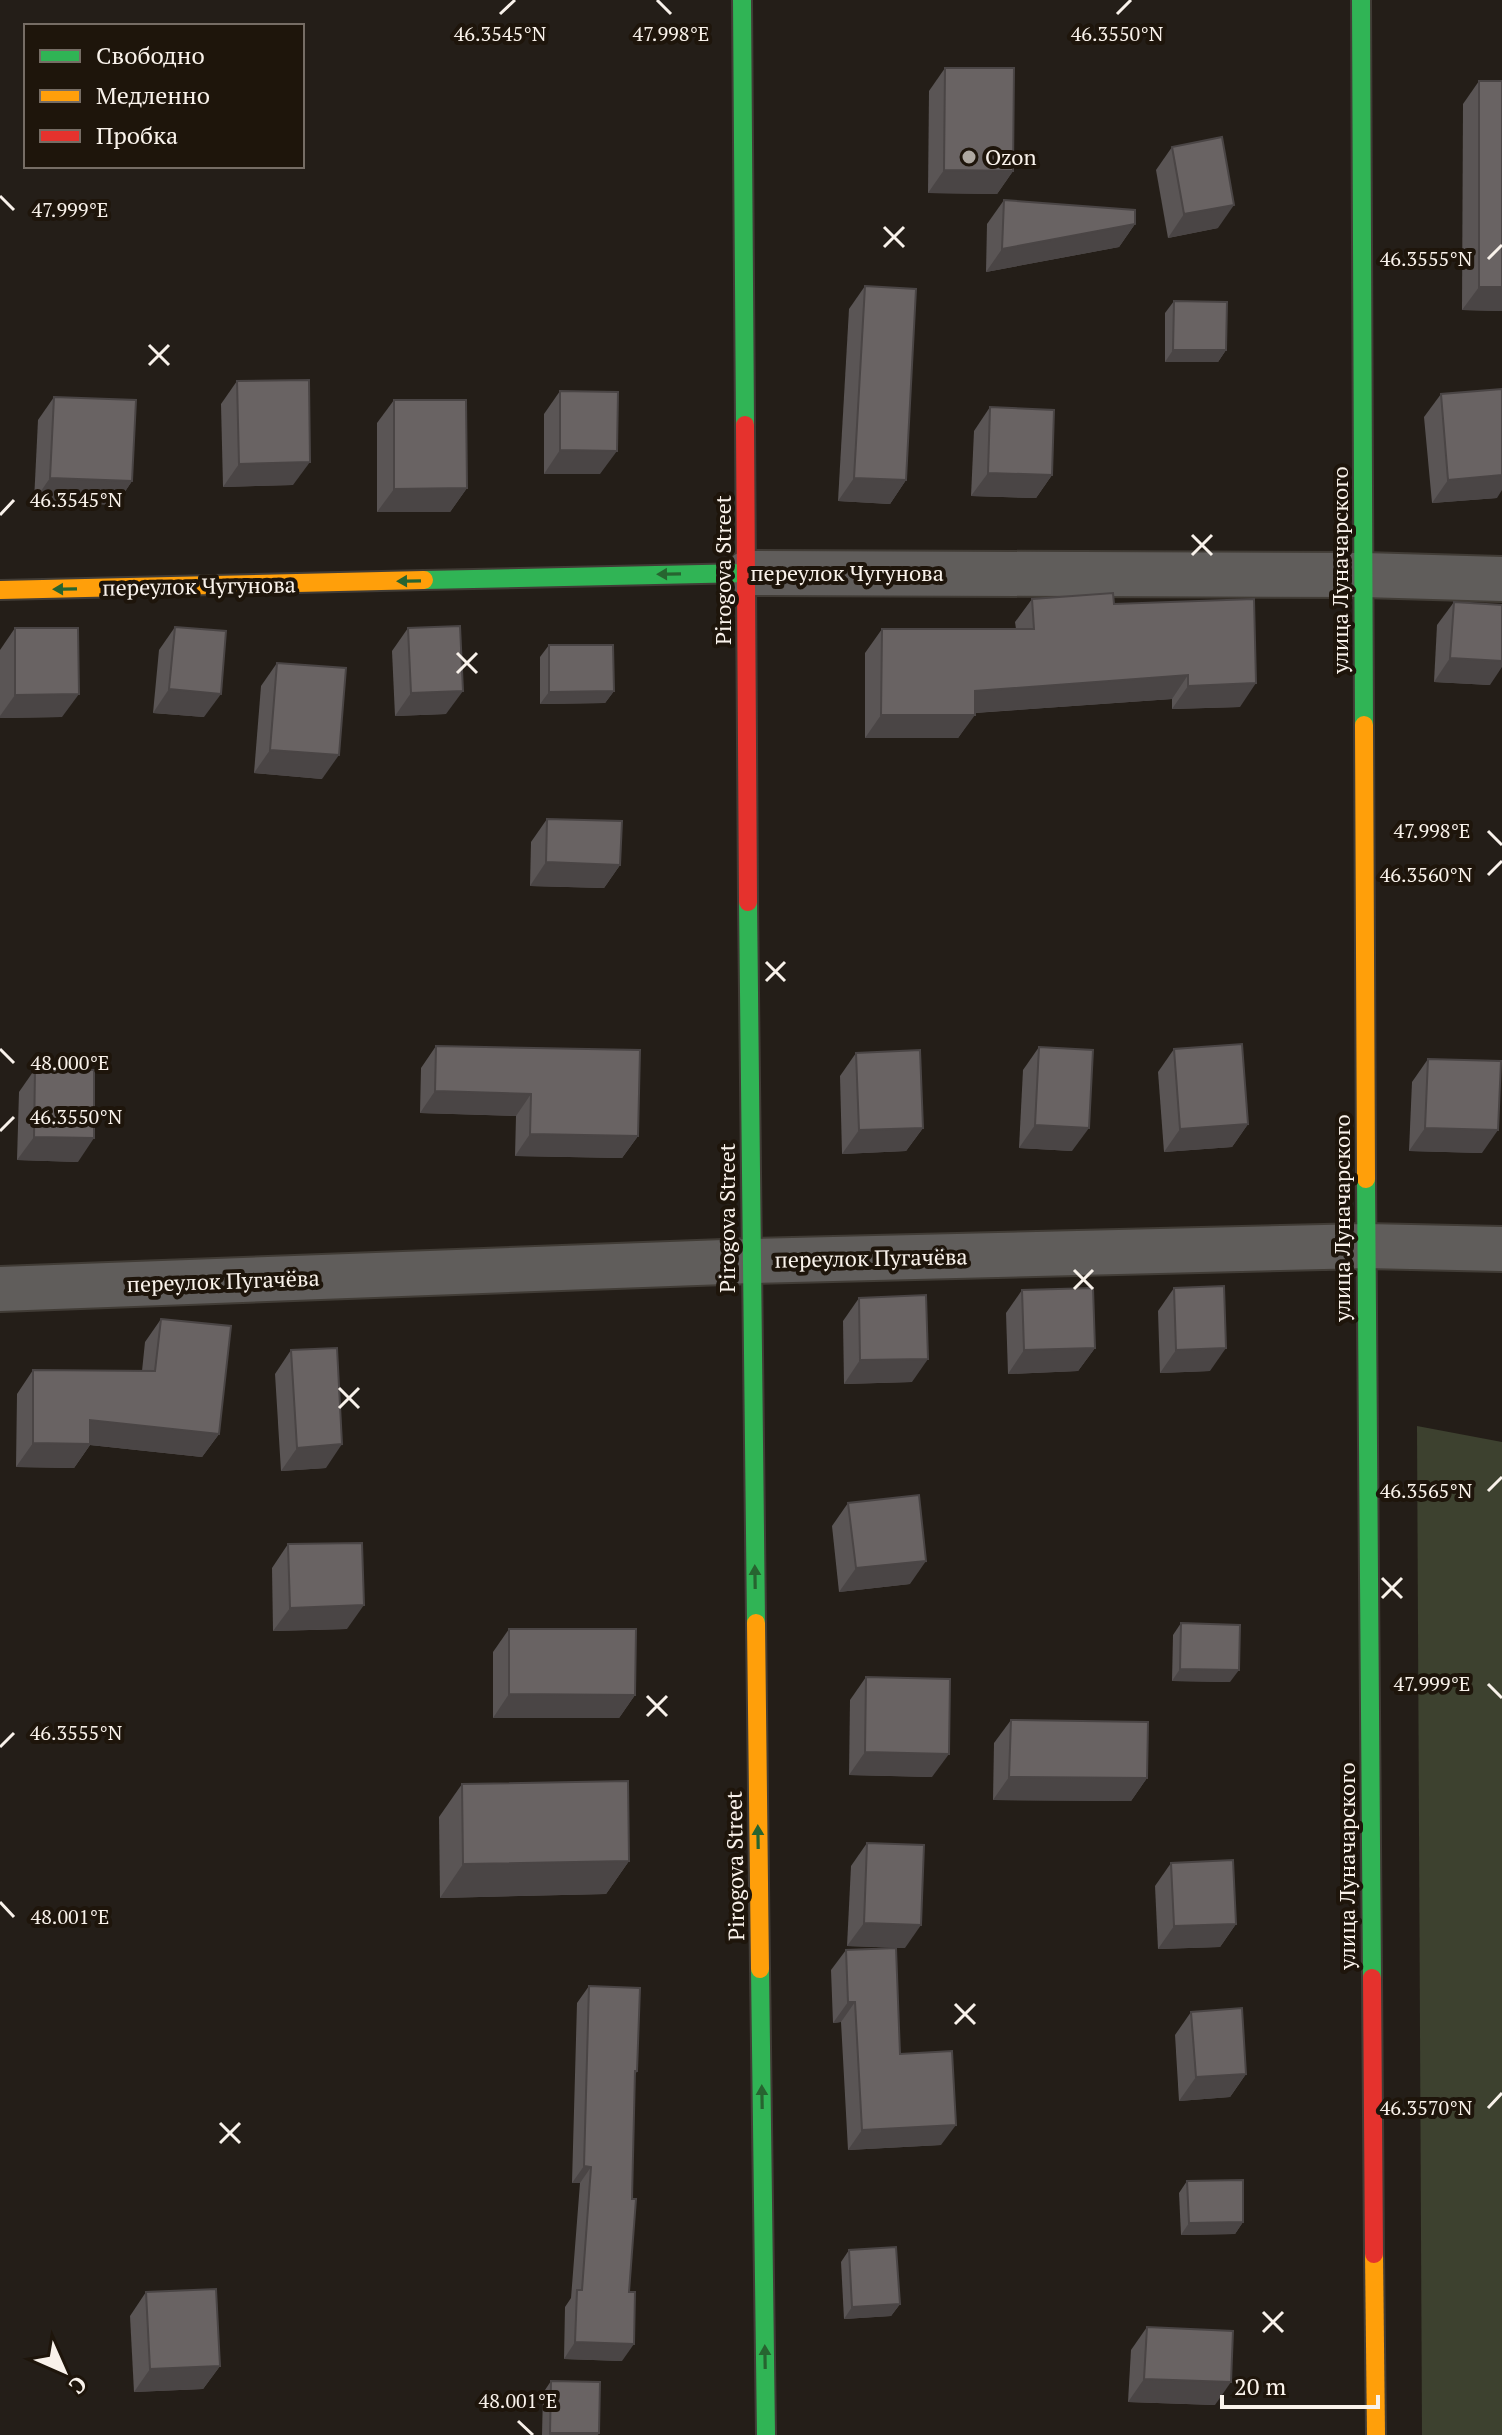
<svg xmlns="http://www.w3.org/2000/svg" width="1502" height="2435" font-family="'PT Serif',serif">
	<style>
		.green { fill: #3d412f }
		.lines { fill: none; stroke-linecap: round; stroke-linejoin: round }
		.street-casing { stroke: #413c36; stroke-width: 48 }
		.fast-casing { stroke: #413c36; stroke-width: 22 }
		.slow-casing { stroke: #413c36; stroke-width: 22 }
		.jam-casing { stroke: #413c36; stroke-width: 22 }
		.street { stroke: #605d5b; stroke-width: 44 }
		.fast { stroke: #30b455; stroke-width: 18 }
		.slow { stroke: #ff9f0a; stroke-width: 18 }
		.jam { stroke: #e5322d; stroke-width: 18 }
		.wall { fill: #5a5555 }
		.shaded-wall { fill: #4a4545 }
		.building { fill: #696363; stroke: #4a4545; stroke-width: 2 }
		.oneway { fill: #276430 }
		.ticks { fill: none; stroke: #f9f2eb; stroke-width: 3 }
		.poi-dot { fill: #aea8a1; stroke: #1e150b; stroke-width: 3 }
		.labels { text-anchor: middle; stroke-width: 8; stroke-linejoin: round; paint-order: stroke }
		.poi-label { font-size: 22px; fill: #f9f2eb; stroke: #1e150b; text-anchor: start }
		.street-label { font-size: 22px; fill: #f9f2eb; stroke: #1e150b }
		.ticks-label { font-size: 20px; text-anchor: middle; fill: #f9f2eb; stroke: #1e150b; stroke-width: 8; stroke-linejoin: round; paint-order: stroke }
	</style>
	<rect width="100%" height="100%" fill="#241e18"/>
	<!-- green -->
	<path class="green" d="M 1417,1426 L 1502,1442 L 1502,2435 L 1422,2435 Z"/>
	<g class="lines">
		<defs>
			<g id="street">
				<path d="M 747,573 L 1364,575 L 1502,579"/>
				<path d="M 0,1289 L 751,1261 L 1366,1246 L 1502,1249"/>
			</g>
			<g id="fast">
				<path d="M 742,0 L 745,425"/>
				<path d="M 1361,0 L 1364,725"/>
				<path d="M 424,580 L 747,573"/>
				<path d="M 748,902 L 756,1623"/>
				<path d="M 1366,1179 L 1372,1978"/>
				<path d="M 760,1969 L 766,2435"/>
			</g>
			<g id="slow">
				<path d="M 0,590 L 424,580"/>
				<path d="M 1364,725 L 1366,1179"/>
				<path d="M 756,1623 L 760,1969"/>
				<path d="M 1374,2254 L 1376,2435"/>
			</g>
			<g id="jam">
				<path d="M 745,425 L 748,902"/>
				<path d="M 1372,1978 L 1374,2254"/>
			</g>
		</defs>
		<!-- street casing -->
		<use href="#street" class="street-casing"/>
		<!-- fast casing -->
		<use href="#fast" class="fast-casing"/>
		<!-- slow casing -->
		<use href="#slow" class="slow-casing"/>
		<!-- jam casing -->
		<use href="#jam" class="jam-casing"/>
		<!-- street -->
		<use href="#street" class="street"/>
		<!-- fast -->
		<use href="#fast" class="fast"/>
		<!-- slow -->
		<use href="#slow" class="slow"/>
		<!-- jam -->
		<use href="#jam" class="jam"/>
	</g>
	<!-- wall -->
	<g class="wall">
		<path d="M 945,68 L 1013,171 L 997,194 L 928,193 L 929,91 Z"/>
		<path d="M 1479,81 L 1502,81 L 1502,311 L 1462,310 L 1463,104 Z"/>
		<path d="M 1172,147 L 1218,228 L 1168,238 L 1156,170 Z"/>
		<path d="M 1004,200 L 1135,224 L 1119,247 L 986,272 L 987,224 Z"/>
		<path d="M 865,286 L 906,480 L 890,504 L 838,501 L 849,309 Z"/>
		<path d="M 1174,301 L 1226,350 L 1218,362 L 1165,362 L 1165,313 Z"/>
		<path d="M 237,381 L 293,485 L 223,487 L 221,404 Z"/>
		<path d="M 560,391 L 600,474 L 544,474 L 544,414 Z"/>
		<path d="M 1441,394 L 1497,498 L 1432,503 L 1424,417 Z"/>
		<path d="M 54,397 L 132,481 L 116,505 L 34,501 L 38,420 Z"/>
		<path d="M 394,400 L 467,488 L 450,512 L 377,512 L 377,423 Z"/>
		<path d="M 990,407 L 1052,475 L 1036,498 L 971,496 L 974,431 Z"/>
		<path d="M 1032,599 L 1114,604 L 1240,707 L 1172,709 L 1172,699 L 975,713 L 958,738 L 865,738 L 865,653 L 882,629 L 1016,629 L 1015,622 Z"/>
		<path d="M 1454,602 L 1490,685 L 1434,682 L 1437,625 Z"/>
		<path d="M 175,627 L 204,717 L 153,713 L 159,650 Z"/>
		<path d="M 15,628 L 62,717 L 0,718 L 0,650 Z"/>
		<path d="M 408,628 L 446,714 L 395,716 L 392,651 Z"/>
		<path d="M 549,645 L 614,691 L 605,703 L 540,704 L 540,657 Z"/>
		<path d="M 277,663 L 322,779 L 254,773 L 261,686 Z"/>
		<path d="M 547,819 L 620,865 L 604,888 L 530,886 L 531,842 Z"/>
		<path d="M 436,1046 L 638,1136 L 622,1158 L 515,1156 L 516,1116 L 420,1113 L 421,1068 Z"/>
		<path d="M 1039,1047 L 1072,1151 L 1019,1148 L 1023,1070 Z"/>
		<path d="M 1174,1049 L 1248,1124 L 1232,1147 L 1164,1152 L 1158,1072 Z"/>
		<path d="M 856,1053 L 923,1128 L 906,1151 L 842,1154 L 840,1076 Z"/>
		<path d="M 1428,1059 L 1482,1153 L 1409,1151 L 1412,1082 Z"/>
		<path d="M 35,1069 L 78,1162 L 17,1160 L 19,1092 Z"/>
		<path d="M 1174,1288 L 1210,1371 L 1160,1373 L 1158,1311 Z"/>
		<path d="M 1022,1290 L 1095,1348 L 1078,1371 L 1008,1374 L 1006,1313 Z"/>
		<path d="M 859,1298 L 912,1382 L 844,1384 L 843,1321 Z"/>
		<path d="M 161,1319 L 219,1434 L 202,1457 L 90,1445 L 74,1468 L 16,1467 L 17,1394 L 33,1370 L 142,1371 L 145,1342 Z"/>
		<path d="M 291,1350 L 326,1468 L 281,1471 L 275,1374 Z"/>
		<path d="M 848,1503 L 910,1584 L 839,1592 L 832,1526 Z"/>
		<path d="M 288,1544 L 347,1629 L 273,1631 L 272,1568 Z"/>
		<path d="M 1181,1623 L 1230,1682 L 1172,1681 L 1173,1635 Z"/>
		<path d="M 509,1629 L 635,1695 L 619,1718 L 493,1718 L 493,1652 Z"/>
		<path d="M 866,1677 L 932,1777 L 849,1775 L 850,1700 Z"/>
		<path d="M 1011,1720 L 1147,1778 L 1131,1801 L 993,1800 L 994,1743 Z"/>
		<path d="M 462,1784 L 629,1861 L 606,1894 L 440,1898 L 439,1817 Z"/>
		<path d="M 867,1843 L 905,1948 L 847,1946 L 851,1866 Z"/>
		<path d="M 1171,1863 L 1236,1924 L 1220,1947 L 1158,1949 L 1155,1886 Z"/>
		<path d="M 846,1950 L 900,2054 L 941,2145 L 848,2150 L 841,2022 L 833,2023 L 831,1970 Z"/>
		<path d="M 589,1986 L 637,2071 L 635,2075 L 622,2361 L 564,2359 L 565,2307 L 571,2298 L 580,2183 L 572,2183 L 577,2003 Z"/>
		<path d="M 1191,2012 L 1246,2074 L 1230,2097 L 1179,2101 L 1175,2035 Z"/>
		<path d="M 1187,2181 L 1243,2222 L 1235,2234 L 1181,2235 L 1179,2193 Z"/>
		<path d="M 849,2250 L 900,2304 L 891,2316 L 844,2319 L 841,2262 Z"/>
		<path d="M 146,2292 L 220,2366 L 203,2389 L 134,2392 L 130,2316 Z"/>
		<path d="M 1147,2327 L 1215,2405 L 1128,2402 L 1131,2350 Z"/>
		<path d="M 551,2381 L 598,2435 L 542,2435 L 543,2393 Z"/>
	</g>
	<!-- shaded-wall -->
	<g class="shaded-wall">
		<path d="M 944,170 L 1013,171 L 997,194 L 928,193 Z"/>
		<path d="M 1234,205 L 1218,228 L 1168,238 L 1184,214 Z"/>
		<path d="M 1135,224 L 1119,247 L 986,272 L 1002,249 Z"/>
		<path d="M 1479,287 L 1502,287 L 1502,311 L 1462,310 Z"/>
		<path d="M 1173,350 L 1226,350 L 1218,362 L 1165,362 Z"/>
		<path d="M 560,450 L 617,451 L 600,474 L 544,474 Z"/>
		<path d="M 310,462 L 293,485 L 223,487 L 239,464 Z"/>
		<path d="M 988,473 L 1052,475 L 1036,498 L 971,496 Z"/>
		<path d="M 1502,475 L 1502,490 L 1497,498 L 1432,503 L 1448,480 Z"/>
		<path d="M 50,478 L 132,481 L 116,505 L 34,501 Z"/>
		<path d="M 854,478 L 906,480 L 890,504 L 838,501 Z"/>
		<path d="M 467,488 L 450,512 L 377,512 L 394,489 Z"/>
		<path d="M 1450,658 L 1502,661 L 1502,667 L 1490,685 L 1434,682 Z"/>
		<path d="M 1188,675 L 1172,699 L 959,714 L 975,691 Z"/>
		<path d="M 1256,683 L 1240,707 L 1172,709 L 1188,686 Z"/>
		<path d="M 169,689 L 221,694 L 204,717 L 153,713 Z"/>
		<path d="M 463,691 L 446,714 L 395,716 L 411,693 Z"/>
		<path d="M 614,691 L 605,703 L 540,704 L 549,692 Z"/>
		<path d="M 79,694 L 62,717 L 0,718 L 0,716 L 15,695 Z"/>
		<path d="M 881,715 L 975,715 L 958,738 L 865,738 Z"/>
		<path d="M 270,750 L 339,755 L 322,779 L 254,773 Z"/>
		<path d="M 546,862 L 620,865 L 604,888 L 530,886 Z"/>
		<path d="M 435,1091 L 531,1094 L 516,1116 L 420,1113 Z"/>
		<path d="M 1248,1124 L 1232,1147 L 1164,1152 L 1180,1129 Z"/>
		<path d="M 1035,1125 L 1089,1128 L 1072,1151 L 1019,1148 Z"/>
		<path d="M 923,1128 L 906,1151 L 842,1154 L 859,1130 Z"/>
		<path d="M 1425,1128 L 1498,1130 L 1482,1153 L 1409,1151 Z"/>
		<path d="M 530,1134 L 638,1136 L 622,1158 L 515,1156 Z"/>
		<path d="M 34,1137 L 94,1138 L 78,1162 L 17,1160 Z"/>
		<path d="M 1095,1348 L 1078,1371 L 1008,1374 L 1024,1350 Z"/>
		<path d="M 1226,1348 L 1210,1371 L 1160,1373 L 1176,1350 Z"/>
		<path d="M 928,1359 L 912,1382 L 844,1384 L 860,1360 Z"/>
		<path d="M 90,1420 L 219,1434 L 202,1457 L 90,1445 L 74,1468 L 16,1467 L 33,1443 Z"/>
		<path d="M 342,1444 L 326,1468 L 281,1471 L 297,1448 Z"/>
		<path d="M 926,1561 L 910,1584 L 839,1592 L 856,1568 Z"/>
		<path d="M 364,1605 L 347,1629 L 273,1631 L 290,1608 Z"/>
		<path d="M 1180,1669 L 1239,1670 L 1230,1682 L 1172,1681 Z"/>
		<path d="M 509,1694 L 635,1695 L 619,1718 L 493,1718 Z"/>
		<path d="M 865,1752 L 949,1754 L 932,1777 L 849,1775 Z"/>
		<path d="M 1009,1777 L 1147,1778 L 1131,1801 L 993,1800 Z"/>
		<path d="M 629,1861 L 606,1894 L 440,1898 L 463,1864 Z"/>
		<path d="M 864,1923 L 921,1925 L 905,1948 L 847,1946 Z"/>
		<path d="M 1236,1924 L 1220,1947 L 1158,1949 L 1174,1926 Z"/>
		<path d="M 848,2002 L 855,2002 L 841,2022 L 833,2023 Z"/>
		<path d="M 1246,2074 L 1230,2097 L 1179,2101 L 1196,2077 Z"/>
		<path d="M 956,2125 L 941,2145 L 848,2150 L 862,2130 Z"/>
		<path d="M 584,2166 L 591,2167 L 580,2183 L 572,2183 Z"/>
		<path d="M 1243,2222 L 1235,2234 L 1181,2235 L 1189,2223 Z"/>
		<path d="M 900,2304 L 891,2316 L 844,2319 L 852,2307 Z"/>
		<path d="M 575,2342 L 634,2344 L 622,2361 L 564,2359 Z"/>
		<path d="M 220,2366 L 203,2389 L 134,2392 L 150,2369 Z"/>
		<path d="M 1144,2379 L 1231,2382 L 1215,2405 L 1128,2402 Z"/>
		<path d="M 550,2433 L 599,2433 L 598,2435 L 549,2435 Z"/>
	</g>
	<!-- building -->
	<g class="building">
		<path d="M 945,68 L 1014,68 L 1013,171 L 944,170 Z"/>
		<rect x="1479" y="81" width="23" height="206"/>
		<path d="M 1222,137 L 1234,205 L 1184,214 L 1172,147 Z"/>
		<path d="M 1004,200 L 1135,210 L 1135,224 L 1002,249 Z"/>
		<path d="M 865,286 L 916,289 L 906,480 L 854,478 Z"/>
		<path d="M 1174,301 L 1227,302 L 1226,350 L 1173,350 Z"/>
		<path d="M 309,380 L 310,462 L 239,464 L 237,381 Z"/>
		<path d="M 1502,389 L 1502,475 L 1448,480 L 1441,394 Z"/>
		<path d="M 560,391 L 618,392 L 617,451 L 560,450 Z"/>
		<path d="M 54,397 L 136,400 L 132,481 L 50,478 Z"/>
		<path d="M 394,400 L 466,400 L 467,488 L 394,489 Z"/>
		<path d="M 990,407 L 1054,410 L 1052,475 L 988,473 Z"/>
		<path d="M 1113,593 L 1114,604 L 1254,599 L 1256,683 L 1188,686 L 1188,675 L 975,691 L 975,715 L 881,715 L 882,629 L 1034,629 L 1032,599 Z"/>
		<path d="M 1454,602 L 1502,605 L 1502,661 L 1450,658 Z"/>
		<path d="M 460,626 L 463,691 L 411,693 L 408,628 Z"/>
		<path d="M 175,627 L 226,631 L 221,694 L 169,689 Z"/>
		<path d="M 15,628 L 78,628 L 79,694 L 15,695 Z"/>
		<path d="M 549,645 L 613,645 L 614,691 L 549,692 Z"/>
		<path d="M 277,663 L 346,668 L 339,755 L 270,750 Z"/>
		<path d="M 547,819 L 622,821 L 620,865 L 546,862 Z"/>
		<path d="M 1242,1044 L 1248,1124 L 1180,1129 L 1174,1049 Z"/>
		<path d="M 436,1046 L 640,1050 L 638,1136 L 530,1134 L 531,1094 L 435,1091 Z"/>
		<path d="M 1039,1047 L 1093,1050 L 1089,1128 L 1035,1125 Z"/>
		<path d="M 920,1050 L 923,1128 L 859,1130 L 856,1053 Z"/>
		<path d="M 1428,1059 L 1501,1061 L 1498,1130 L 1425,1128 Z"/>
		<path d="M 35,1069 L 94,1070 L 94,1138 L 34,1137 Z"/>
		<path d="M 1224,1286 L 1226,1348 L 1176,1350 L 1174,1288 Z"/>
		<path d="M 1093,1288 L 1095,1348 L 1024,1350 L 1022,1290 Z"/>
		<path d="M 926,1295 L 928,1359 L 860,1360 L 859,1298 Z"/>
		<path d="M 161,1319 L 231,1326 L 219,1434 L 90,1420 L 90,1444 L 33,1443 L 33,1370 L 155,1371 Z"/>
		<path d="M 337,1348 L 342,1444 L 297,1448 L 291,1350 Z"/>
		<path d="M 919,1495 L 926,1561 L 856,1568 L 848,1503 Z"/>
		<path d="M 362,1543 L 364,1605 L 290,1608 L 288,1544 Z"/>
		<path d="M 1181,1623 L 1240,1625 L 1239,1670 L 1180,1669 Z"/>
		<path d="M 509,1629 L 636,1629 L 635,1695 L 509,1694 Z"/>
		<path d="M 866,1677 L 950,1679 L 949,1754 L 865,1752 Z"/>
		<path d="M 1011,1720 L 1148,1722 L 1147,1778 L 1009,1777 Z"/>
		<path d="M 628,1781 L 629,1861 L 463,1864 L 462,1784 Z"/>
		<path d="M 867,1843 L 924,1845 L 921,1925 L 864,1923 Z"/>
		<path d="M 1233,1860 L 1236,1924 L 1174,1926 L 1171,1863 Z"/>
		<path d="M 896,1948 L 900,2054 L 952,2051 L 956,2125 L 862,2130 L 855,2002 L 848,2002 L 846,1950 Z"/>
		<path d="M 589,1986 L 640,1988 L 637,2071 L 635,2071 L 632,2199 L 636,2199 L 629,2292 L 635,2292 L 634,2344 L 575,2342 L 577,2290 L 582,2290 L 591,2167 L 584,2166 Z"/>
		<path d="M 1242,2008 L 1246,2074 L 1196,2077 L 1191,2012 Z"/>
		<path d="M 1243,2180 L 1243,2222 L 1189,2223 L 1187,2181 Z"/>
		<path d="M 896,2247 L 900,2304 L 852,2307 L 849,2250 Z"/>
		<path d="M 216,2289 L 220,2366 L 150,2369 L 146,2292 Z"/>
		<path d="M 1147,2327 L 1233,2331 L 1231,2382 L 1144,2379 Z"/>
		<path d="M 551,2381 L 600,2382 L 599,2433 L 550,2433 Z"/>
	</g>
	<!-- one-way arrows -->
	<defs><path id="oneway-solid" d="M-6-.8H1V-3.2L6.5 0L1 3.2V.8H-6Z" transform="scale(2)"/></defs>
	<g class="oneway">
		<use href="#oneway-solid" transform="translate(669 574) rotate(179)"/>
		<use href="#oneway-solid" transform="translate(409 581) rotate(179)"/>
		<use href="#oneway-solid" transform="translate(65 589) rotate(179)"/>
		<use href="#oneway-solid" transform="translate(755 1577) rotate(-91)"/>
		<use href="#oneway-solid" transform="translate(758 1837) rotate(-91)"/>
		<use href="#oneway-solid" transform="translate(762 2097) rotate(-91)"/>
		<use href="#oneway-solid" transform="translate(765 2357) rotate(-91)"/>
	</g>
	<!-- ticks -->
	<path class="ticks" d="M 657,0 L 671,14M 500,14 L 515,0M 1117,14 L 1131,0M 0,196 L 14,210M 884,227 L 904,247M 884,247 L 904,227M 1488,259 L 1502,245M 149,345 L 169,365M 149,365 L 169,345M 0,515 L 14,500M 1192,535 L 1212,555M 1192,555 L 1212,535M 457,653 L 477,673M 457,673 L 477,653M 1488,831 L 1502,845M 1488,875 L 1502,861M 766,962 L 785,981M 766,981 L 785,962M 0,1049 L 14,1063M 0,1131 L 14,1117M 1074,1270 L 1093,1289M 1074,1289 L 1093,1270M 339,1388 L 359,1408M 339,1408 L 359,1388M 1488,1491 L 1502,1477M 1382,1578 L 1402,1598M 1382,1598 L 1402,1578M 1488,1684 L 1502,1698M 647,1696 L 667,1716M 647,1716 L 667,1696M 0,1747 L 14,1733M 0,1902 L 14,1917M 955,2004 L 975,2024M 955,2024 L 975,2004M 1488,2108 L 1502,2093M 220,2123 L 240,2143M 220,2143 L 240,2123M 1263,2312 L 1283,2332M 1263,2332 L 1283,2312M 518,2421 L 533,2435"/>
	<!-- markers -->
	<circle class="poi-dot" cx="969" cy="157" r="8"/>
	<g class="labels">
		<!-- poi labels -->
		<g class="poi-label">
			<text x="985" y="165">Ozon</text>
		</g>
		<!-- street labels -->
		<g class="street-label">
			<text transform="translate(723 570) rotate(-90)" y="8">Pirogova Street</text>
			<text transform="translate(1340 570) rotate(-90)" y="8">улица Луначарского</text>
			<text x="847" y="581">переулок Чугунова</text>
			<text transform="translate(199 586) rotate(-1)" y="8">переулок Чугунова</text>
			<text transform="translate(727 1218) rotate(-90)" y="8">Pirogova Street</text>
			<text transform="translate(1342 1218) rotate(-90)" y="8">улица Луначарского</text>
			<text transform="translate(871 1258) rotate(-1)" y="8">переулок Пугачёва</text>
			<text transform="translate(223 1281) rotate(-2)" y="8">переулок Пугачёва</text>
			<text transform="translate(735 1866) rotate(-91)" y="8">Pirogova Street</text>
			<text transform="translate(1347 1866) rotate(-90)" y="8">улица Луначарского</text>
		</g>
	</g>
	<g class="ticks-label">
		<text x="500" y="41">46.3545°N</text>
		<text x="671" y="41">47.998°E</text>
		<text x="1117" y="41">46.3550°N</text>
		<text x="70" y="217">47.999°E</text>
		<text x="1426" y="266">46.3555°N</text>
		<text x="76" y="507">46.3545°N</text>
		<text x="1432" y="838">47.998°E</text>
		<text x="1426" y="882">46.3560°N</text>
		<text x="70" y="1070">48.000°E</text>
		<text x="76" y="1124">46.3550°N</text>
		<text x="1426" y="1498">46.3565°N</text>
		<text x="1432" y="1691">47.999°E</text>
		<text x="76" y="1740">46.3555°N</text>
		<text x="70" y="1924">48.001°E</text>
		<text x="1426" y="2115">46.3570°N</text>
		<text x="518" y="2408">48.001°E</text>
	</g>
	<!-- legend -->
	<rect x="24" y="24" width="280" height="144" fill="#1e150b" stroke="#766d65" stroke-width="2"/>
	<rect x="40" y="50" width="40" height="12" fill="#30b455" stroke="#766d65" stroke-width="2"/>
	<text x="96" y="64" font-size="24" fill="#f9f2eb">Свободно</text>
	<rect x="40" y="90" width="40" height="12" fill="#ff9f0a" stroke="#766d65" stroke-width="2"/>
	<text x="96" y="104" font-size="24" fill="#f9f2eb">Медленно</text>
	<rect x="40" y="130" width="40" height="12" fill="#e5322d" stroke="#766d65" stroke-width="2"/>
	<text x="96" y="144" font-size="24" fill="#f9f2eb">Пробка</text>
	<!-- north arrow -->
	<g transform="translate(64 2371) rotate(135)" stroke="#1e150b" stroke-width="6" paint-order="stroke">
	<path d="M0-6L14 30L0 20L-14 30Z" fill="#f9f2eb"/>
	<text y="-12" font-size="22" font-weight="bold" text-anchor="middle" fill="#f9f2eb">С</text>
	</g>
	<!-- scale -->
	<path d="M1222 2395v12h156v-12" fill="none" stroke="#f9f2eb" stroke-width="4"/>
	<text x="1234" y="2395" font-size="24" fill="#f9f2eb" stroke="#1e150b" stroke-width="6" paint-order="stroke">20 m</text>
</svg>
